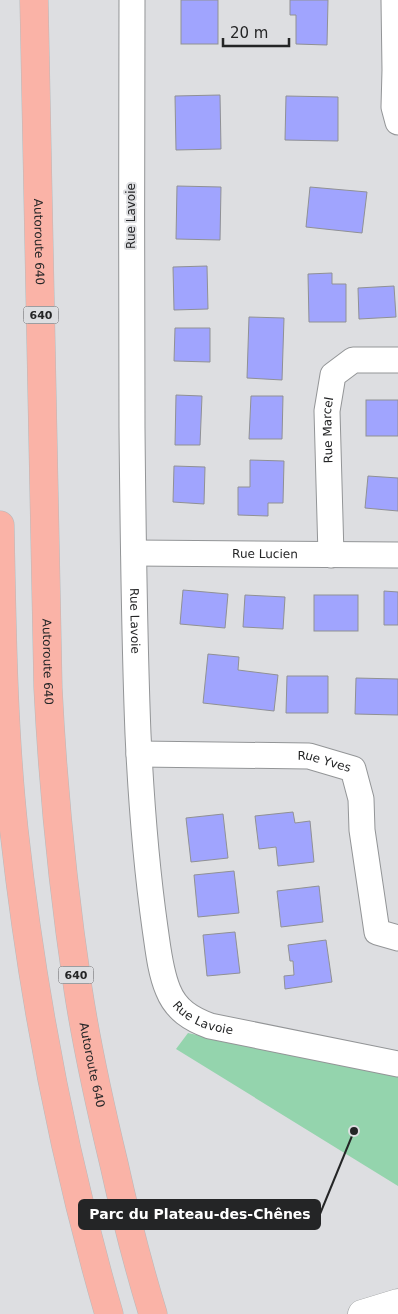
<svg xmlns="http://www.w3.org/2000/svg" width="398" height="1314" font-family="'DejaVu Sans',sans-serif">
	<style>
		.green { fill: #94d4ad }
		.building { fill: #a0a4fe; stroke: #909194 }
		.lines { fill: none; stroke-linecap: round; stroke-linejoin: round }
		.street-casing { stroke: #939597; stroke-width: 27 }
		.secondary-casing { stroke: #939597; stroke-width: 29 }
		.highway-casing { stroke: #b9b9ba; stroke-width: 29 }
		.street { stroke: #fff; stroke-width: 25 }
		.secondary { stroke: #fff; stroke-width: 28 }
		.highway { stroke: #fab3a7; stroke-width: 28 }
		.labels { text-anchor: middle; stroke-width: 4; stroke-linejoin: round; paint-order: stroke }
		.shield { fill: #dddee1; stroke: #5c5c5e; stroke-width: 1 }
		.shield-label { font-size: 11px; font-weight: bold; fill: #242526 }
		.street-label { font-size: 12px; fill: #242526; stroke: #dddee1 }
		.leader { fill: none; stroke: #242526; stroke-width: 2 }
		.callout-dot { fill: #242526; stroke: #dddee1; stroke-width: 2 }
		.callout { fill: #242526; stroke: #242526; stroke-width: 2 }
		.callout-label { font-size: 14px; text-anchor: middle; font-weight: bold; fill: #fff }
	</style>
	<rect width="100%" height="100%" fill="#dddee1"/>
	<!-- green -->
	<path class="green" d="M 188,1033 L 246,1046 L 398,1077 L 398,1186 L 176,1049 Z"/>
	<!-- building -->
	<g class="building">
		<rect x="181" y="0" width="37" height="44"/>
		<path d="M 290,0 L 328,0 L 327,45 L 296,44 L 296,15 L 290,15 Z"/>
		<path d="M 220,95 L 221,149 L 176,150 L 175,96 Z"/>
		<path d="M 286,96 L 338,97 L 338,141 L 285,140 Z"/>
		<path d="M 177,186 L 221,187 L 220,240 L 176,239 Z"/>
		<path d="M 310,187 L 367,192 L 362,233 L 306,227 Z"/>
		<path d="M 207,266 L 208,309 L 174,310 L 173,267 Z"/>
		<path d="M 332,273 L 332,284 L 346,284 L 346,322 L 309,322 L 308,274 Z"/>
		<path d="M 394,286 L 396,317 L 359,319 L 358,288 Z"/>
		<path d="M 249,317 L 284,318 L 282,380 L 247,378 Z"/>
		<path d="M 175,328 L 210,328 L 210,362 L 174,361 Z"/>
		<path d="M 176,395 L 202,396 L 200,445 L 175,445 Z"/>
		<path d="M 251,396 L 283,396 L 282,439 L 249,439 Z"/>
		<rect x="366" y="400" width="32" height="36"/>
		<path d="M 250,460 L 284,461 L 283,503 L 268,503 L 268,516 L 238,515 L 238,487 L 250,487 Z"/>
		<path d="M 174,466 L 205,467 L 204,504 L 173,502 Z"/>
		<path d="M 368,476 L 398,478 L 398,511 L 365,508 Z"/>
		<path d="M 183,590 L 228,594 L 225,628 L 180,624 Z"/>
		<path d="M 384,591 L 398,592 L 398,625 L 384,625 Z"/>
		<path d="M 245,595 L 285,597 L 283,629 L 243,627 Z"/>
		<rect x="314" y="595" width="44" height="36"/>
		<path d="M 208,654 L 239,657 L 238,670 L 278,675 L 274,711 L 203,703 Z"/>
		<path d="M 287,676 L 328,676 L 328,713 L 286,713 Z"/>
		<path d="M 356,678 L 398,679 L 398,715 L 355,714 Z"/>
		<path d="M 293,812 L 295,823 L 310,821 L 314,862 L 278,866 L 276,847 L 259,849 L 255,816 Z"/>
		<path d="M 223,814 L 228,858 L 191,862 L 186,818 Z"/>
		<path d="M 234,871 L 239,913 L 198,917 L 194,875 Z"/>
		<path d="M 319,886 L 323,922 L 281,927 L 277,891 Z"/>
		<path d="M 235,932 L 240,973 L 207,976 L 203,935 Z"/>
		<path d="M 326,940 L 332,982 L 285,989 L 284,976 L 294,975 L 293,961 L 290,961 L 288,945 Z"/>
	</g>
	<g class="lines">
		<defs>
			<g id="street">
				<path id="s1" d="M 132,0 C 132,143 131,285 132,428 C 133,530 134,632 138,734 C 141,799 146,864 155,928 C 158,948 160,971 168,990 C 176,1010 191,1019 210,1026 L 398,1064"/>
				<path d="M 394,0 L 395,70 L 394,107 L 398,122"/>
				<path id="s2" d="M 134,553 L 398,555"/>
				<path id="s3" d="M 331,555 L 327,411 L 333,375 L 353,360 L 398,360"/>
				<path id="s4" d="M 139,754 L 309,756 L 353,769 L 361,799 L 362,830 L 377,932 L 398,938"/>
			</g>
			<path id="secondary" d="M 362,1314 L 398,1303"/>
			<g id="highway">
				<path id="s5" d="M 34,0 L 48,688 C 53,789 63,889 78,989 C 87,1048 100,1106 114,1164 C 125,1214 138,1265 153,1314"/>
				<path d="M 0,525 C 2,626 3,728 14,830 C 32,993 63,1156 109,1314"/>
			</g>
		</defs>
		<!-- street casing -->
		<use href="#street" class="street-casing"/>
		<!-- secondary casing -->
		<use href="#secondary" class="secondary-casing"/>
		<!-- highway casing -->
		<use href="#highway" class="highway-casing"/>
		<!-- street -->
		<use href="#street" class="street"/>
		<!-- secondary -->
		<use href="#secondary" class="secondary"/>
		<!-- highway -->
		<use href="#highway" class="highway"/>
	</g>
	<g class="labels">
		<!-- shield labels -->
		<g class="shield">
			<rect x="23.5" y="306.5" width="35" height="17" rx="4"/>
			<rect x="58.5" y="966.5" width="35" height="17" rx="4"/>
		</g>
		<g class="shield-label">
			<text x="41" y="319">640</text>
			<text x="76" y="979">640</text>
		</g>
		<!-- street labels -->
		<g class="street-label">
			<text transform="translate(131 216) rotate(-90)" y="4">Rue Lavoie</text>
			<text dy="4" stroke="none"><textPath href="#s5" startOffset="242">Autoroute 640</textPath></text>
			<text dy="4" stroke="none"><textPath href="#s3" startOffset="125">Rue Marcel</textPath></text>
			<text dy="4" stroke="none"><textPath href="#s2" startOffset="131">Rue Lucien</textPath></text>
			<text dy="4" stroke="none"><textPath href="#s1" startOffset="621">Rue Lavoie</textPath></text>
			<text dy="4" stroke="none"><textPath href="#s5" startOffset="662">Autoroute 640</textPath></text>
			<text dy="4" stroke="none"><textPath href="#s4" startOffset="186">Rue Yves</textPath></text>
			<text dy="4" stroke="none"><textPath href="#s1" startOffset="1040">Rue Lavoie</textPath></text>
			<text dy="4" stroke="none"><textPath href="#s5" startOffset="1068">Autoroute 640</textPath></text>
		</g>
	</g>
	<!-- callouts -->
	<path class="leader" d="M354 1131L320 1214"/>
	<circle class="callout-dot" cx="354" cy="1131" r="5"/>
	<rect class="callout" x="79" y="1200" width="241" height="29" rx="5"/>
	<g class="callout-label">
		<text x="200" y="1219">Parc du Plateau-des-Chênes</text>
	</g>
	<!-- scale -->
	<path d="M223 38v8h66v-8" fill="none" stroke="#242526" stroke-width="2.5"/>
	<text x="230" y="38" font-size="15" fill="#242526" stroke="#dddee1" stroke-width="4" paint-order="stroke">20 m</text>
</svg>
